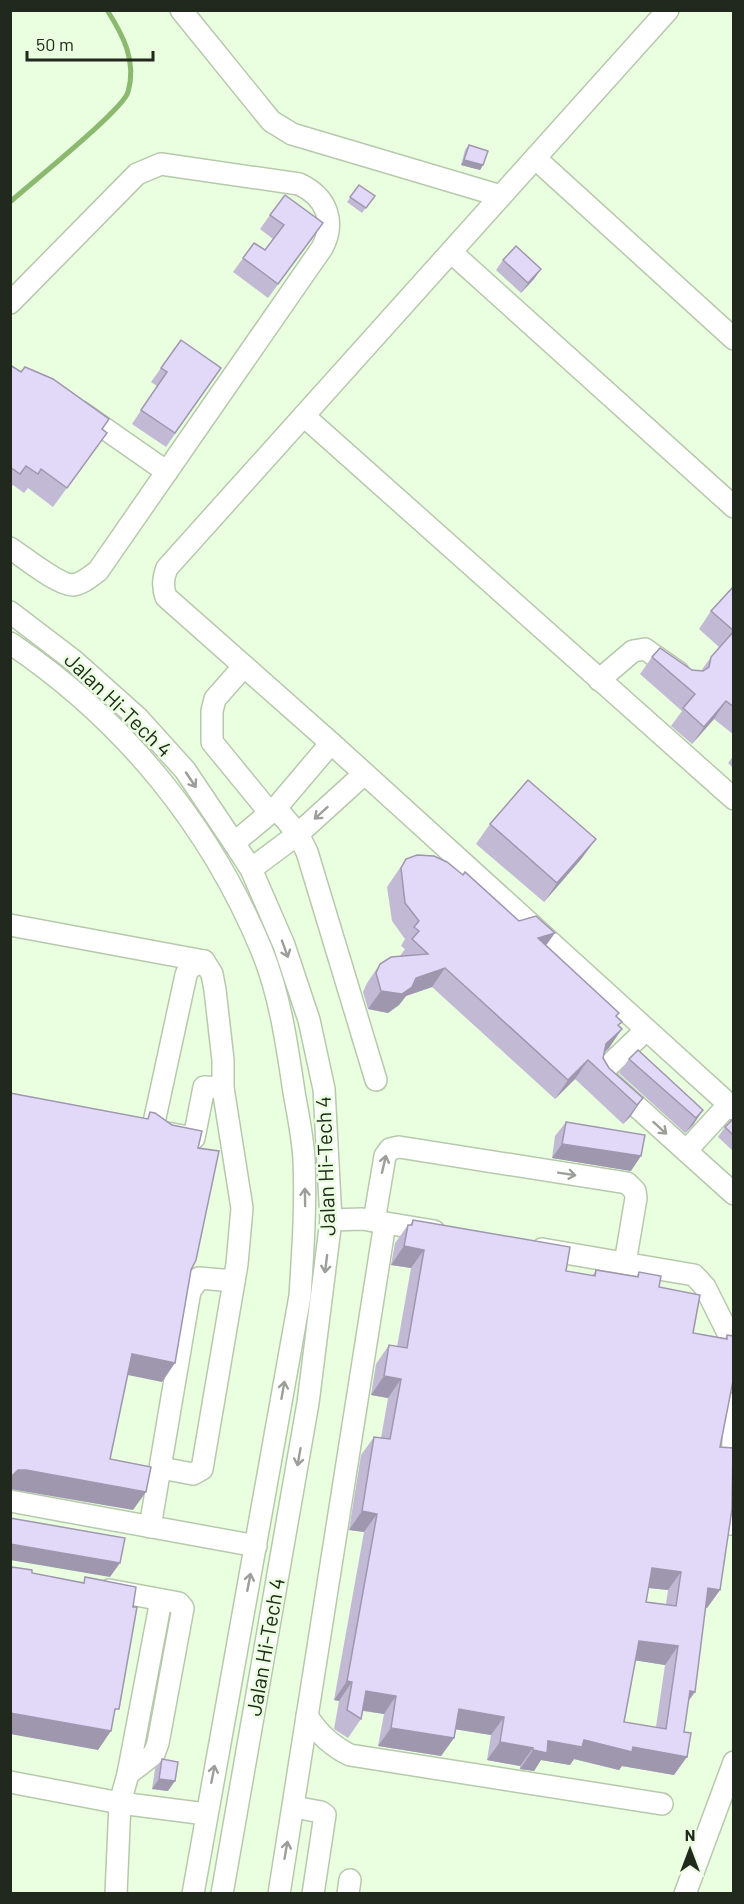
<svg xmlns="http://www.w3.org/2000/svg" width="744" height="1904" font-family="Barlow,sans-serif">
	<style>
		.lines { fill: none; stroke-linecap: round; stroke-linejoin: round }
		.stream { stroke: #8ab96f; stroke-width: 5 }
		.minor-casing { stroke: #b6c9ac; stroke-width: 24 }
		.minor { stroke: #fff; stroke-width: 21 }
		.wall { fill: #c2bad5; fill-rule: evenodd }
		.shaded-wall { fill: #9e97ae }
		.building { fill: #e2d8f8; stroke: #9e97ae; stroke-width: 1.5; fill-rule: evenodd }
		.oneway { stroke: #9b9e99 }
		.labels { text-anchor: middle; stroke-width: 5; stroke-linejoin: round; paint-order: stroke }
		.street-label { font-size: 21px; fill: #21281d; stroke: #eafee0 }
	</style>
	<rect width="100%" height="100%" fill="#eafee0"/>
	<g class="lines">
		<!-- stream -->
		<path class="stream" d="M 10,202 C 30,184 123,110 128,92 C 137,61 123,35 107,10"/>
		<defs>
			<g id="minor">
				<path d="M 181,10 L 271,121 L 292,134 L 501,196"/>
				<path d="M 668,10 L 167,568 C 163,578 162,586 166,597 L 331,743 L 734,1109"/>
				<path d="M 535,158 L 734,339"/>
				<path d="M 451,252 L 734,507"/>
				<path d="M 10,303 L 137,174 L 161,164 L 299,184 C 327,197 336,222 322,248 L 98,571 C 91,576 82,584 73,585 C 58,585 24,557 10,548"/>
				<path d="M 81,412 L 167,472"/>
				<path d="M 304,416 L 734,799"/>
				<path d="M 10,612 L 73,660 L 138,718 L 185,770 L 234,843 L 251,869 L 284,945 L 309,1020 L 324,1089 L 331,1220 L 308,1403 L 222,1894"/>
				<path d="M 10,643 C 123,719 210,825 262,951 C 280,995 287,1045 294,1092 C 298,1115 303,1138 304,1160 C 306,1205 303,1250 300,1296 L 193,1894"/>
				<path d="M 244,666 L 215,699 L 212,711 L 212,742 L 270,813"/>
				<path d="M 599,680 L 633,651 L 645,649 L 678,672"/>
				<path d="M 276,808 L 298,834 L 307,852 L 376,1080"/>
				<path d="M 234,843 L 276,808 L 331,743"/>
				<path d="M 251,869 L 298,834 L 364,774"/>
				<path d="M 10,925 L 204,961 L 212,974 L 215,990 L 223,1060 L 223,1088 L 242,1208 L 237,1264 L 202,1469 L 193,1474 L 161,1468"/>
				<path d="M 204,961 L 189,968 L 186,975 L 153,1127 L 161,1132 L 194,1138 L 204,1087 L 223,1088"/>
				<path d="M 646,1030 L 602,1072 L 604,1077 L 734,1194"/>
				<path d="M 686,1151 L 729,1104"/>
				<path d="M 331,1220 L 362,1219 L 434,1231"/>
				<path d="M 374,1221 L 385,1156 L 390,1149 L 399,1147 L 627,1183 L 635,1191 L 636,1198 L 625,1263"/>
				<path d="M 542,1249 L 694,1275 L 705,1287 L 734,1345"/>
				<path d="M 10,1501 L 256,1546"/>
				<path d="M 731,1524 L 734,1404"/>
				<path d="M 150,1527 L 190,1291 L 199,1278 L 234,1281"/>
				<path d="M 109,1590 L 179,1603 L 183,1608 L 158,1743 L 154,1754 L 128,1774"/>
				<path d="M 307,1716 C 318,1733 331,1746 350,1755 L 662,1804"/>
				<path d="M 10,1782 L 120,1803 L 206,1814"/>
				<path d="M 294,1807 L 321,1812 L 325,1815 L 313,1894"/>
				<path d="M 116,1894 L 120,1803 L 128,1774 L 161,1600"/>
				<path d="M 279,1894 L 385,1223"/>
				<path d="M 348,1894 L 350,1880"/>
				<path d="M 685,1894 L 734,1762"/>
			</g>
		</defs>
		<!-- minor casing -->
		<use href="#minor" class="minor-casing"/>
		<!-- minor -->
		<use href="#minor" class="minor"/>
	</g>
	<!-- wall -->
	<g class="wall">
		<path d="M 469,145 L 483,165 L 480,170 L 461,165 L 465,150 Z"/>
		<path d="M 359,185 L 375,196 L 362,213 L 347,202 Z"/>
		<path d="M 270,215 L 313,238 L 268,298 L 233,272 L 254,243 L 265,250 L 273,239 L 260,229 Z"/>
		<path d="M 503,260 L 541,269 L 534,279 L 521,293 L 496,270 Z"/>
		<path d="M 181,340 L 221,368 L 166,447 L 132,424 L 157,386 L 151,382 Z"/>
		<path d="M 10,365 L 107,433 L 53,507 L 28,488 L 24,493 L 13,485 L 10,488 Z"/>
		<path d="M 734,586 L 734,735 L 714,719 L 692,744 L 671,726 L 682,711 L 640,674 L 652,657 L 692,670 L 701,671 L 711,657 L 719,647 L 699,629 L 711,611 Z"/>
		<path d="M 734,755 L 734,769 L 728,763 Z"/>
		<path d="M 490,824 L 582,858 L 544,902 L 476,844 Z"/>
		<path d="M 406,859 L 546,946 L 616,1017 L 619,1026 L 609,1048 L 605,1052 L 603,1058 L 609,1068 L 643,1098 L 630,1117 L 623,1124 L 575,1079 L 555,1099 L 432,987 L 406,996 L 399,1005 L 388,1013 L 368,1009 L 363,992 L 367,983 L 380,964 L 400,956 L 405,949 L 401,946 L 405,939 L 392,921 L 387,887 Z"/>
		<path d="M 629,1059 L 703,1110 L 693,1125 L 685,1133 L 619,1073 Z"/>
		<path d="M 734,1118 L 734,1152 L 718,1137 L 725,1127 Z"/>
		<path d="M 566,1122 L 631,1171 L 552,1158 L 555,1136 Z"/>
		<path d="M 413,1220 L 566,1271 L 592,1276 L 596,1270 L 636,1277 L 639,1272 L 659,1287 L 693,1333 L 725,1338 L 727,1335 L 720,1447 L 720,1590 L 707,1608 L 705,1608 L 674,1775 L 622,1766 L 619,1770 L 574,1759 L 570,1765 L 541,1760 L 534,1771 L 520,1769 L 520,1766 L 487,1760 L 491,1735 L 456,1729 L 454,1738 L 441,1756 L 378,1746 L 384,1714 L 363,1711 L 361,1719 L 348,1738 L 334,1729 L 339,1701 L 334,1700 L 364,1532 L 349,1530 L 361,1455 L 374,1437 L 381,1438 L 388,1398 L 371,1395 L 376,1364 L 389,1345 L 397,1347 L 411,1268 L 391,1265 L 395,1243 L 408,1225 L 410,1225 ZM 648,1588 L 668,1590 L 666,1604 L 646,1602 ZM 635,1660 L 665,1665 L 656,1727 L 624,1722 Z"/>
		<path d="M 162,1759 L 168,1791 L 152,1789 L 155,1769 Z"/>
	</g>
	<!-- shaded-wall -->
	<g class="shaded-wall">
		<path d="M 464,160 L 483,165 L 480,170 L 461,165 Z"/>
		<path d="M 541,269 L 534,279 L 521,293 L 528,283 Z"/>
		<path d="M 726,701 L 714,719 L 692,744 L 704,727 Z"/>
		<path d="M 596,839 L 582,858 L 544,902 L 557,883 Z"/>
		<path d="M 555,933 L 542,951 L 538,938 Z"/>
		<path d="M 445,968 L 432,987 L 406,996 L 399,1005 L 388,1013 L 368,1009 L 381,991 Z"/>
		<path d="M 622,1029 L 609,1048 L 593,1063 L 606,1044 Z"/>
		<path d="M 588,1060 L 575,1079 L 555,1099 L 568,1080 Z"/>
		<path d="M 643,1098 L 630,1117 L 623,1124 L 637,1105 Z"/>
		<path d="M 703,1110 L 693,1125 L 685,1133 L 696,1118 Z"/>
		<path d="M 562,1144 L 641,1156 L 631,1171 L 552,1158 Z"/>
		<path d="M 404,1246 L 424,1250 L 411,1268 L 391,1265 Z"/>
		<path d="M 132,1354 L 175,1363 L 162,1382 L 118,1373 Z"/>
		<path d="M 384,1376 L 401,1379 L 388,1398 L 371,1395 Z"/>
		<path d="M 18,1470 L 26,1470 L 146,1492 L 133,1510 L 10,1489 L 10,1476 Z"/>
		<path d="M 362,1511 L 377,1514 L 364,1532 L 349,1530 Z"/>
		<path d="M 10,1544 L 120,1563 L 110,1577 L 10,1560 Z"/>
		<path d="M 652,1568 L 681,1572 L 668,1590 L 639,1587 Z"/>
		<path d="M 708,1588 L 720,1590 L 707,1608 L 695,1606 Z"/>
		<path d="M 639,1641 L 678,1646 L 665,1665 L 626,1659 Z"/>
		<path d="M 347,1681 L 352,1682 L 339,1701 L 334,1700 Z"/>
		<path d="M 366,1691 L 396,1696 L 384,1714 L 353,1709 Z"/>
		<path d="M 690,1691 L 695,1692 L 682,1710 Z"/>
		<path d="M 459,1709 L 504,1717 L 491,1735 L 447,1728 Z"/>
		<path d="M 10,1713 L 111,1731 L 98,1750 L 10,1734 Z"/>
		<path d="M 391,1728 L 454,1738 L 441,1756 L 378,1746 Z"/>
		<path d="M 584,1740 L 633,1747 L 687,1757 L 674,1775 L 622,1766 L 619,1770 L 574,1759 L 570,1765 L 541,1760 L 534,1771 L 520,1769 L 533,1750 L 548,1741 Z"/>
		<path d="M 500,1742 L 533,1748 L 520,1766 L 487,1760 Z"/>
		<path d="M 159,1779 L 175,1781 L 168,1791 L 152,1789 Z"/>
	</g>
	<!-- building -->
	<g class="building">
		<path d="M 469,145 L 488,151 L 483,165 L 464,160 Z"/>
		<path d="M 359,185 L 375,196 L 366,208 L 350,197 Z"/>
		<path d="M 285,195 L 323,223 L 278,284 L 243,258 L 254,243 L 265,250 L 284,225 L 270,215 Z"/>
		<path d="M 516,246 L 541,269 L 528,283 L 503,260 Z"/>
		<path d="M 181,340 L 221,368 L 175,433 L 141,410 L 167,372 L 161,368 Z"/>
		<path d="M 10,365 L 21,372 L 25,367 L 53,379 L 109,419 L 102,429 L 107,433 L 67,488 L 41,469 L 38,474 L 26,466 L 20,474 L 10,467 Z"/>
		<path d="M 734,586 L 734,631 L 711,611 Z"/>
		<path d="M 734,631 L 734,707 L 726,701 L 704,727 L 683,708 L 695,694 L 652,657 L 660,648 L 692,670 L 703,671 L 709,667 L 711,657 Z"/>
		<path d="M 528,780 L 596,839 L 557,883 L 490,824 Z"/>
		<path d="M 417,855 L 434,856 L 447,862 L 463,875 L 465,872 L 519,921 L 536,916 L 555,933 L 538,938 L 619,1013 L 616,1016 L 622,1022 L 618,1025 L 622,1029 L 606,1044 L 603,1058 L 609,1068 L 643,1098 L 637,1105 L 588,1060 L 568,1080 L 445,968 L 416,978 L 412,987 L 402,994 L 381,991 L 376,973 L 380,964 L 391,957 L 428,954 L 412,939 L 419,931 L 414,927 L 419,921 L 405,903 L 401,868 L 406,859 Z"/>
		<path d="M 638,1050 L 703,1110 L 696,1118 L 629,1059 Z"/>
		<path d="M 10,1093 L 148,1119 L 150,1112 L 155,1113 L 172,1125 L 202,1131 L 198,1148 L 219,1151 L 196,1260 L 191,1270 L 175,1363 L 132,1354 L 110,1459 L 151,1467 L 146,1492 L 26,1470 L 18,1470 L 12,1476 L 10,1476 Z"/>
		<path d="M 734,1118 L 734,1136 L 725,1127 Z"/>
		<path d="M 566,1122 L 645,1135 L 641,1156 L 562,1144 Z"/>
		<path d="M 413,1220 L 570,1247 L 566,1271 L 595,1276 L 596,1270 L 638,1277 L 639,1272 L 661,1276 L 659,1287 L 700,1295 L 693,1333 L 727,1339 L 727,1335 L 734,1336 L 734,1376 L 720,1447 L 733,1448 L 732,1509 L 720,1590 L 708,1588 L 695,1692 L 690,1691 L 684,1732 L 691,1733 L 687,1757 L 633,1747 L 632,1752 L 584,1740 L 582,1747 L 548,1741 L 547,1753 L 533,1750 L 533,1748 L 500,1742 L 504,1717 L 459,1709 L 454,1738 L 391,1728 L 396,1696 L 366,1691 L 361,1719 L 347,1710 L 352,1682 L 347,1681 L 377,1514 L 362,1511 L 374,1437 L 390,1439 L 401,1379 L 384,1376 L 389,1345 L 407,1348 L 424,1250 L 404,1246 L 408,1225 L 412,1225 ZM 652,1568 L 681,1572 L 676,1606 L 646,1602 ZM 639,1641 L 678,1646 L 666,1729 L 624,1722 Z"/>
		<path d="M 10,1518 L 125,1538 L 120,1563 L 10,1544 Z"/>
		<path d="M 12,1567 L 32,1570 L 32,1573 L 84,1583 L 85,1577 L 136,1587 L 133,1607 L 137,1607 L 119,1709 L 115,1709 L 111,1731 L 10,1713 L 10,1570 L 11,1570 Z"/>
		<path d="M 162,1759 L 178,1762 L 175,1781 L 159,1779 Z"/>
	</g>
	<!-- one-way arrows -->
	<defs><path id="oneway-shaft" d="M-6 0H5M1.5-3L5.5 0L1.5 3" fill="none" stroke-width="1.6" stroke-linecap="round" stroke-linejoin="round" transform="scale(1.5)"/></defs>
	<g class="oneway">
		<use href="#oneway-shaft" transform="translate(191 780) rotate(56)"/>
		<use href="#oneway-shaft" transform="translate(321 813) rotate(138)"/>
		<use href="#oneway-shaft" transform="translate(285 949) rotate(70)"/>
		<use href="#oneway-shaft" transform="translate(660 1128) rotate(42)"/>
		<use href="#oneway-shaft" transform="translate(384 1164) rotate(-77)"/>
		<use href="#oneway-shaft" transform="translate(567 1174) rotate(9)"/>
		<use href="#oneway-shaft" transform="translate(305 1197) rotate(-91)"/>
		<use href="#oneway-shaft" transform="translate(326 1264) rotate(97)"/>
		<use href="#oneway-shaft" transform="translate(283 1390) rotate(-80)"/>
		<use href="#oneway-shaft" transform="translate(299 1457) rotate(100)"/>
		<use href="#oneway-shaft" transform="translate(249 1582) rotate(-79)"/>
		<use href="#oneway-shaft" transform="translate(213 1774) rotate(-79)"/>
		<use href="#oneway-shaft" transform="translate(286 1850) rotate(-80)"/>
	</g>
	<g class="labels">
		<!-- street labels -->
		<g class="street-label">
			<text transform="translate(118 705) rotate(44)" y="7">Jalan Hi-Tech 4</text>
			<text transform="translate(326 1166) rotate(-92)" y="7">Jalan Hi-Tech 4</text>
			<text transform="translate(266 1647) rotate(-80)" y="7">Jalan Hi-Tech 4</text>
		</g>
	</g>
	<!-- border -->
	<rect width="744" height="1904" fill="none" stroke="#21281d" stroke-width="24"/>
	<!-- north arrow -->
	<g transform="translate(690 1850)" stroke="#eafee0" stroke-width="4.5" paint-order="stroke">
	<path d="M0-4.5L10 22L0 15L-10 22Z" fill="#21281d"/>
	<text y="-9" font-size="16" font-weight="bold" text-anchor="middle" fill="#21281d">N</text>
	</g>
	<!-- scale -->
	<path d="M27 51v9h126v-9" fill="none" stroke="#21281d" stroke-width="3"/>
	<text x="36" y="51" font-size="18" fill="#21281d" stroke="#eafee0" stroke-width="4.5" paint-order="stroke">50 m</text>
</svg>
